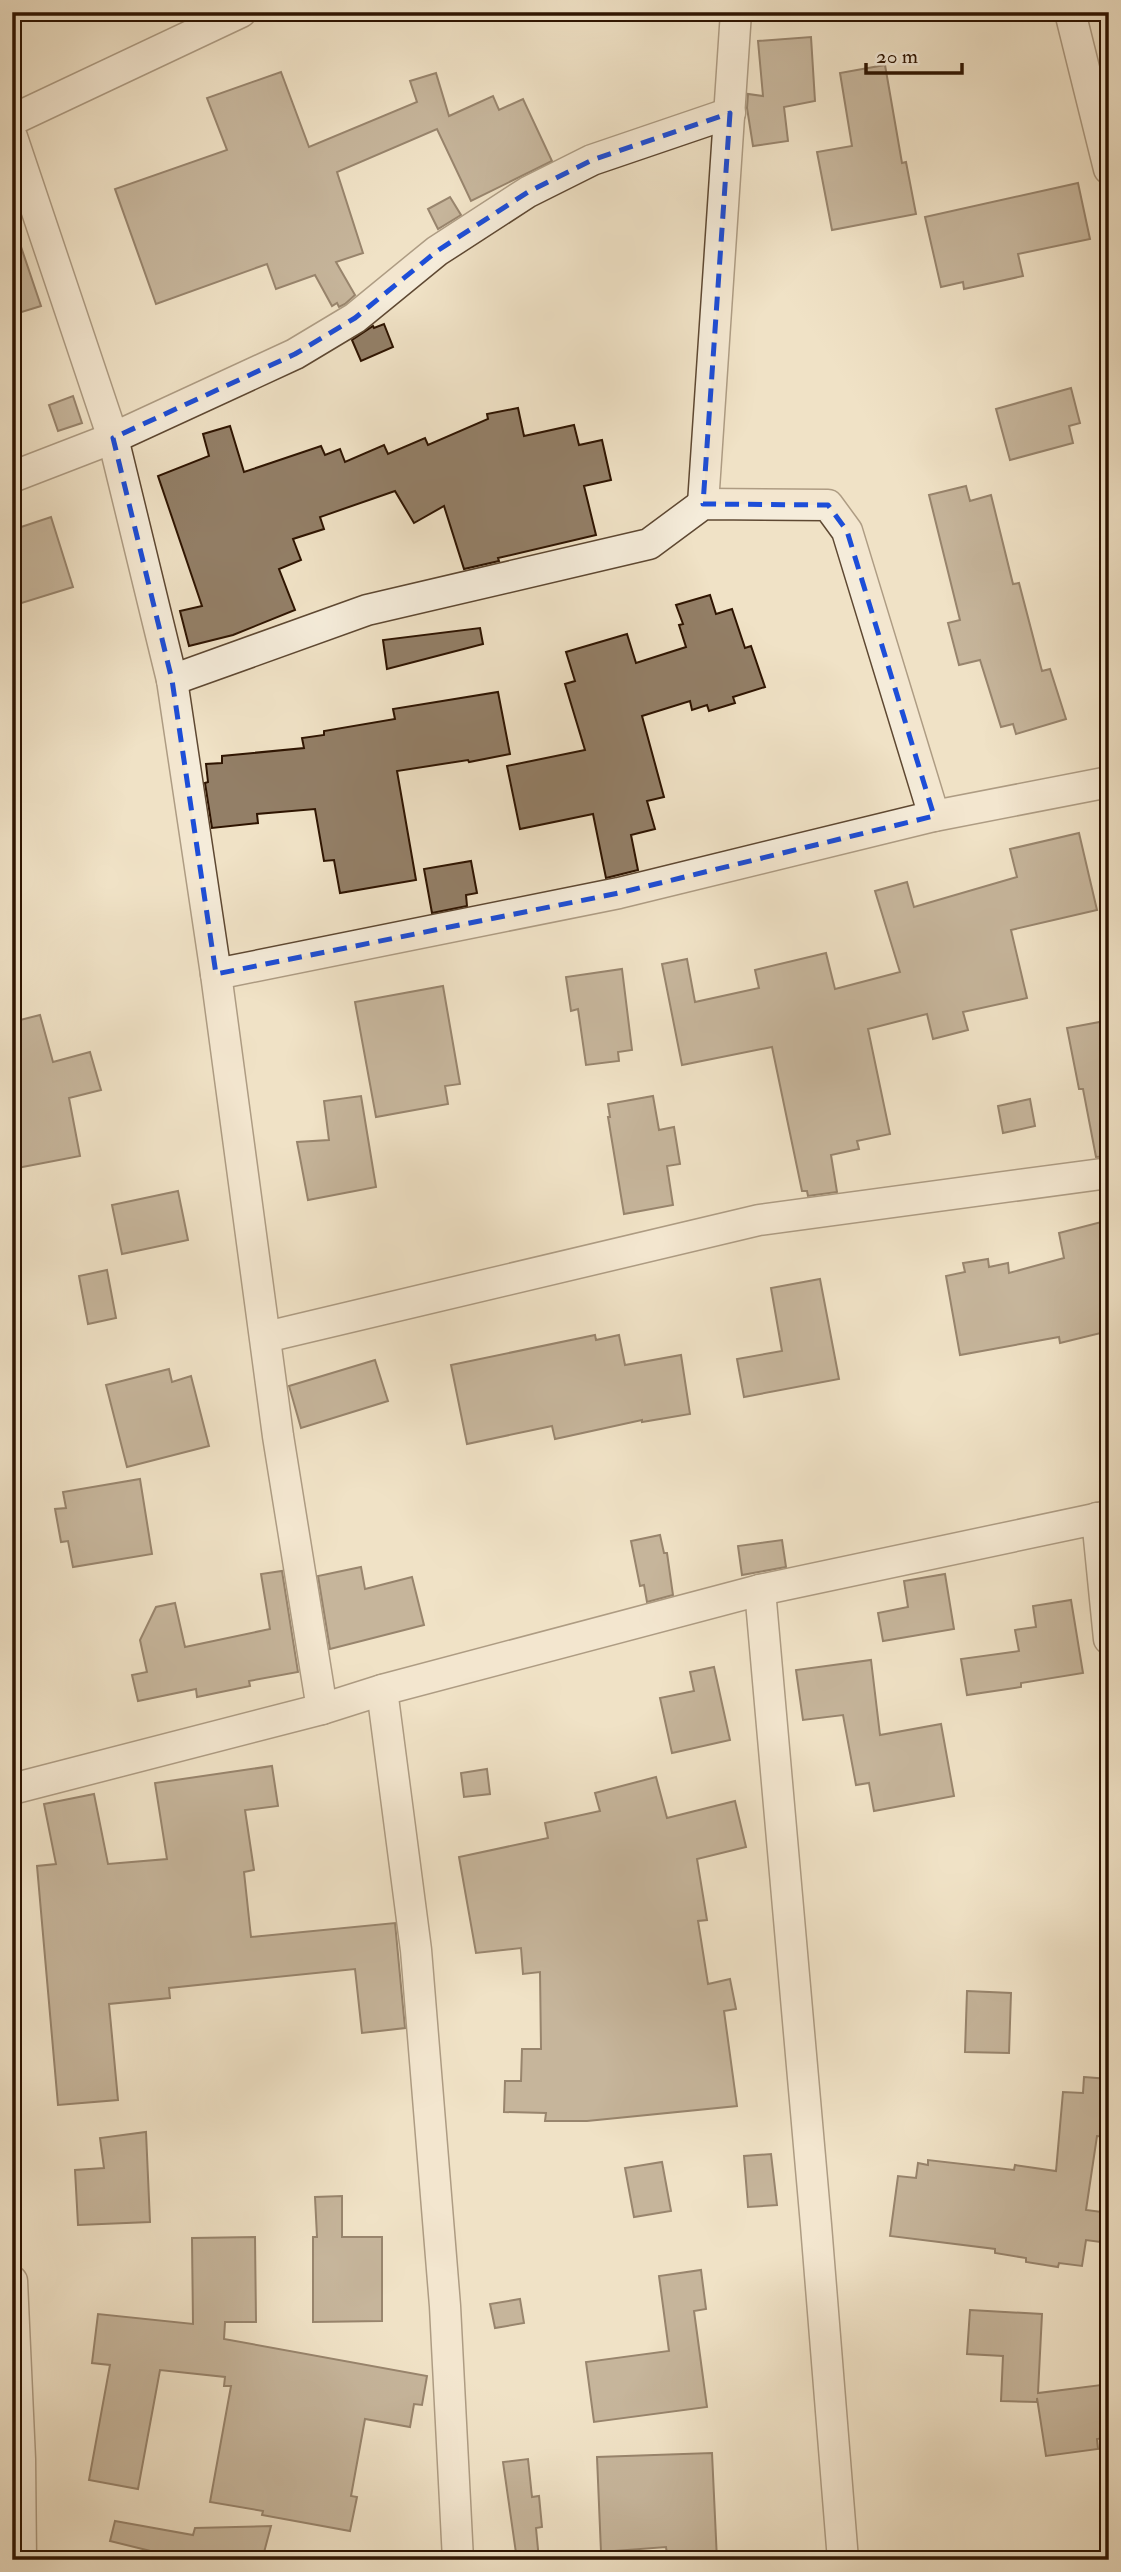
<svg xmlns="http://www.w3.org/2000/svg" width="1121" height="2572" font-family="'IM FELL Double Pica',serif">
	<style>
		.building { fill: #937f67; stroke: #2e1401; stroke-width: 2 }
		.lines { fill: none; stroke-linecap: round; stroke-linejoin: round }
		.street-casing { stroke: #5e4832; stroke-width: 33 }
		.street { stroke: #f5ecda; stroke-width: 30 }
		.marked { fill: none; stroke: #1d4ed8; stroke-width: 5; stroke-dasharray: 14 9; stroke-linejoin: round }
	</style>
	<rect width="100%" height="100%" fill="#f0e2c6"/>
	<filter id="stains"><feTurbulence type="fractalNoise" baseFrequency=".00286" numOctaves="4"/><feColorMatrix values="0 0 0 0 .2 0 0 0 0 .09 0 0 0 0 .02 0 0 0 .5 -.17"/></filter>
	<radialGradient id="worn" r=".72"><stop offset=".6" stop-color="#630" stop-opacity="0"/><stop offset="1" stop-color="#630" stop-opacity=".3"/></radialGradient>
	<!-- building -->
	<g class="building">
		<path d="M 811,37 L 815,101 L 784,107 L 788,141 L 753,146 L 747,108 L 748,94 L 763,96 L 758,41 Z"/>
		<path d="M 885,65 L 902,163 L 906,162 L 916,214 L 832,230 L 817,152 L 852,146 L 840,73 Z"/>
		<path d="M 281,72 L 309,147 L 417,102 L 410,81 L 436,73 L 449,116 L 493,96 L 499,110 L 523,99 L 552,161 L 471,201 L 437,129 L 337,172 L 363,253 L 336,262 L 355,295 L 345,304 L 339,307 L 337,303 L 332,306 L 315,275 L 276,289 L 267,264 L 156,304 L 115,189 L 227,150 L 207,98 Z"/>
		<path d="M 1078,183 L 1090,239 L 1018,254 L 1023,276 L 964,289 L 963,282 L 941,287 L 925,217 Z"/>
		<path d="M 450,197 L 461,215 L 438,229 L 428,209 Z"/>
		<path d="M 17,235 L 41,306 L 12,315 L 12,236 Z"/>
		<path d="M 384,324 L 393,347 L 361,361 L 352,340 L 373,326 L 374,328 Z"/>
		<path d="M 1071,388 L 1080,423 L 1069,426 L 1073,443 L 1010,460 L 996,409 Z"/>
		<path d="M 73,396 L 82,423 L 58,431 L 49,405 Z"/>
		<path d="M 518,408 L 524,436 L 574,425 L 579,445 L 602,440 L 611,480 L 584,486 L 596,535 L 498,558 L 499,561 L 464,569 L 444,506 L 414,523 L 395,491 L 320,517 L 324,529 L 293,539 L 301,560 L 279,569 L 295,610 L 233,635 L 189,646 L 180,611 L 202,606 L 158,476 L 209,456 L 203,434 L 230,426 L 244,472 L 321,446 L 325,455 L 340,449 L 345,462 L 384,445 L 388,454 L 425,438 L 428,445 L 488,419 L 487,414 Z"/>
		<path d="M 966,486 L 970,501 L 991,495 L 1013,584 L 1019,583 L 1042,671 L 1050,669 L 1066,719 L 1016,734 L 1013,724 L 1001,727 L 980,660 L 959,665 L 948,623 L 960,620 L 929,495 Z"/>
		<path d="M 51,517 L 73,587 L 12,606 L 12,530 Z"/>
		<path d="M 710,595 L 716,614 L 732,609 L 745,648 L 751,646 L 765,687 L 733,697 L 735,703 L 709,711 L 707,705 L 692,710 L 690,701 L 642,716 L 664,797 L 647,801 L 655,829 L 631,835 L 638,870 L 606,878 L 593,814 L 520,829 L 507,766 L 585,750 L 565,684 L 575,681 L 566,652 L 627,634 L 636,663 L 686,647 L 679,625 L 683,624 L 676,605 Z"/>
		<path d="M 480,628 L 483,644 L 387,669 L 383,640 Z"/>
		<path d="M 498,692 L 510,754 L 469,762 L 468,760 L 397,771 L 416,880 L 340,893 L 334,860 L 324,861 L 315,809 L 257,814 L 258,823 L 212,828 L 205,783 L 208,782 L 206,764 L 222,763 L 222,756 L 304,748 L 302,738 L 324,735 L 324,731 L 395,719 L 393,709 Z"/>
		<path d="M 1079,833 L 1097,910 L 1011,930 L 1027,998 L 963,1012 L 968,1030 L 933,1039 L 927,1014 L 868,1029 L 890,1134 L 857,1141 L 859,1149 L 831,1155 L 837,1192 L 808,1196 L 807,1191 L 802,1191 L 772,1047 L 682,1065 L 662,964 L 687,959 L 695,1002 L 759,988 L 755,970 L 826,953 L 835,989 L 900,972 L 875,891 L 907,882 L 914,907 L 1017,877 L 1010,849 Z"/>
		<path d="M 471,861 L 477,893 L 466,895 L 467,906 L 432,913 L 424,869 Z"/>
		<path d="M 622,969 L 632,1050 L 618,1052 L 619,1061 L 586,1065 L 578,1009 L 571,1011 L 566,977 Z"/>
		<path d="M 443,986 L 460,1084 L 445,1086 L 448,1104 L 376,1117 L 355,1002 Z"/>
		<path d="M 40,1015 L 53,1062 L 90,1052 L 101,1090 L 69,1098 L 80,1156 L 12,1169 L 12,1022 Z"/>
		<path d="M 1105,1021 L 1109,1040 L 1109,1156 L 1096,1157 L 1083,1089 L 1079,1089 L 1067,1028 Z"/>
		<path d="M 361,1096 L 376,1187 L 308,1200 L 297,1142 L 329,1140 L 324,1101 Z"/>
		<path d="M 653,1096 L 659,1130 L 674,1127 L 680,1164 L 667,1166 L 673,1205 L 624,1214 L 608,1117 L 610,1117 L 608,1104 Z"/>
		<path d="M 1030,1099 L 1035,1126 L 1003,1133 L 998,1106 Z"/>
		<path d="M 178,1191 L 188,1240 L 122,1254 L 112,1205 Z"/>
		<path d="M 1109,1220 L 1109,1331 L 1060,1343 L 1059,1337 L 960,1355 L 946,1276 L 965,1272 L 963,1263 L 988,1259 L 989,1267 L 1008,1263 L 1009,1273 L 1064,1258 L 1059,1233 Z"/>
		<path d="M 107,1270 L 116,1318 L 88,1324 L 79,1276 Z"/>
		<path d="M 820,1279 L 839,1379 L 744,1397 L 737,1359 L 782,1351 L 771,1288 Z"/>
		<path d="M 595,1335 L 596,1340 L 619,1335 L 625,1365 L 681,1355 L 690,1414 L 642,1422 L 642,1420 L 555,1439 L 552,1426 L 467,1444 L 451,1365 Z"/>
		<path d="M 375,1360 L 388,1401 L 301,1428 L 289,1386 Z"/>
		<path d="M 169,1369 L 172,1382 L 191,1376 L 209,1446 L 127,1467 L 106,1385 Z"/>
		<path d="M 140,1479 L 152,1554 L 73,1567 L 68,1541 L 61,1542 L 55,1509 L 66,1508 L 63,1492 Z"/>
		<path d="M 660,1535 L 664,1553 L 667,1553 L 673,1595 L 647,1602 L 644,1585 L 640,1586 L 631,1541 Z"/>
		<path d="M 782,1540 L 786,1567 L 742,1575 L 738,1546 Z"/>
		<path d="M 361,1567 L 365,1589 L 412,1577 L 424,1625 L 330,1649 L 318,1576 Z"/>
		<path d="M 282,1571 L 298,1672 L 249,1681 L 250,1686 L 197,1697 L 196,1689 L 138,1701 L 132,1675 L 147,1672 L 140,1640 L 156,1607 L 175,1603 L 185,1647 L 270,1629 L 261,1574 Z"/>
		<path d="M 945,1574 L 954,1629 L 883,1641 L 878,1613 L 908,1607 L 904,1581 Z"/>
		<path d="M 1071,1600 L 1083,1673 L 1021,1683 L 1021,1687 L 967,1695 L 961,1659 L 1019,1651 L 1015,1630 L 1036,1627 L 1033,1606 Z"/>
		<path d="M 871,1660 L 880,1735 L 941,1724 L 954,1796 L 874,1811 L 869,1783 L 856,1785 L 843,1715 L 803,1720 L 796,1670 Z"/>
		<path d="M 714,1667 L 730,1740 L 672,1753 L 660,1698 L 694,1691 L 690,1672 Z"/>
		<path d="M 272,1766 L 278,1806 L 245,1810 L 254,1870 L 244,1872 L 251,1937 L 395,1923 L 405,2028 L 362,2033 L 355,1969 L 169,1988 L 170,1998 L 109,2004 L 118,2100 L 58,2105 L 37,1866 L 56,1864 L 44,1804 L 94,1794 L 108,1864 L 167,1859 L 155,1783 Z"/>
		<path d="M 487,1769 L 490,1794 L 464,1797 L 461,1773 Z"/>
		<path d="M 656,1777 L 667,1818 L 735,1801 L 746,1847 L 697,1859 L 707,1920 L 698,1921 L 708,1984 L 730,1979 L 736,2009 L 724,2011 L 737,2106 L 587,2121 L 545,2121 L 546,2113 L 504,2112 L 505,2081 L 521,2081 L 522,2049 L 541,2049 L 540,1972 L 523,1974 L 521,1948 L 476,1953 L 459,1857 L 548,1838 L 545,1823 L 600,1811 L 595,1793 Z"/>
		<path d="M 967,1991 L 1011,1993 L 1009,2053 L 965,2052 Z"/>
		<path d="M 1084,2077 L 1109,2079 L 1109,2137 L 1097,2136 L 1086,2210 L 1109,2213 L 1109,2243 L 1086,2240 L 1082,2266 L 1059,2263 L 1058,2267 L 1026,2262 L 1026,2258 L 995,2253 L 995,2249 L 890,2236 L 898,2176 L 916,2178 L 918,2163 L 928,2165 L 928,2160 L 1014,2170 L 1015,2165 L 1056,2171 L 1063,2092 L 1083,2093 Z"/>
		<path d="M 146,2132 L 150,2222 L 78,2225 L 75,2170 L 104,2168 L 100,2138 Z"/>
		<path d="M 771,2154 L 777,2205 L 748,2207 L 744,2156 Z"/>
		<path d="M 662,2162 L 671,2211 L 634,2217 L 625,2168 Z"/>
		<path d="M 342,2196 L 342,2237 L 382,2237 L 382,2321 L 313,2322 L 313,2237 L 317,2237 L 315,2197 Z"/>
		<path d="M 255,2237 L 256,2322 L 225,2322 L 224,2339 L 427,2376 L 422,2405 L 414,2404 L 410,2427 L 365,2419 L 351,2496 L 357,2497 L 350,2531 L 262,2515 L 263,2511 L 210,2502 L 231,2386 L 224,2386 L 225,2377 L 160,2370 L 138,2489 L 89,2480 L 110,2365 L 92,2363 L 98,2314 L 193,2324 L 192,2238 Z"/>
		<path d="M 701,2270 L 706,2309 L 694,2311 L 707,2407 L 594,2422 L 586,2362 L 669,2351 L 659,2276 Z"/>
		<path d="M 520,2299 L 524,2323 L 495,2328 L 490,2304 Z"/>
		<path d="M 970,2310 L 1042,2314 L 1038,2393 L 1101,2385 L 1109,2437 L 1097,2439 L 1098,2449 L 1046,2456 L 1037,2398 L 1037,2402 L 1001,2401 L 1003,2356 L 967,2354 Z"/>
		<path d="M 712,2453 L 717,2560 L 668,2560 L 666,2547 L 601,2552 L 597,2457 Z"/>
		<path d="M 528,2459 L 532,2497 L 539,2496 L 542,2527 L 536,2528 L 539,2560 L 517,2560 L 503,2462 Z"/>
		<path d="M 115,2521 L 193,2535 L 195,2528 L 271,2526 L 262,2560 L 187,2560 L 110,2541 Z"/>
	</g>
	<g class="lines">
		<defs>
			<g id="street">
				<path d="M 1070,12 L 1109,169"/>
				<path d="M 12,120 L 241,12"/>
				<path d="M 12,137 L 113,438 L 172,680 L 216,974 L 278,1436 L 322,1709"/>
				<path d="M 12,477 L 113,438 L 295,354 L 355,318 L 437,251 L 528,192 L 592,160 L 730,113"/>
				<path d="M 703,504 L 736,12"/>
				<path d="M 172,680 L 367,610 L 649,544 L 703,504 L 828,505 L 847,531 L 934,816"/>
				<path d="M 216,974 L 619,893 L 934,816 L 1109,782"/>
				<path d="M 266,1337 L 759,1220 L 1109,1173"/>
				<path d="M 1097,1518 L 1109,1639"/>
				<path d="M 760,1590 L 816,2225 L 843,2560"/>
				<path d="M 382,1690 L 416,1950 L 445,2306 L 458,2560"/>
				<path d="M 12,1789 L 322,1709 L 382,1690 L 760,1590 L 1109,1516"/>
				<path d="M 12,2281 L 20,2459 L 21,2560"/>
			</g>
		</defs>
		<!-- street casing -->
		<use href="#street" class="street-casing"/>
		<!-- street -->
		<use href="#street" class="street"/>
	</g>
	<!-- marked area -->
	<path d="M0 0H1121V2572H0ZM 730,113 L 703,504 L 828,505 L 847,531 L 934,816 L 619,893 L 216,974 L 172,680 L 113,438 L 295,354 L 355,318 L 437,251 L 528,192 L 592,160 Z" fill="#f0e2c6" fill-opacity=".55" fill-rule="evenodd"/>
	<path class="marked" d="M 730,113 L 703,504 L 828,505 L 847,531 L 934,816 L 619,893 L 216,974 L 172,680 L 113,438 L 295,354 L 355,318 L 437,251 L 528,192 L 592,160 Z"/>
	<!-- margin -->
	<rect width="1121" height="2572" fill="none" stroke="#f0e2c6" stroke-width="42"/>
	<rect x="14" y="14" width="1093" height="2544" fill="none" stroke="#2e1401" stroke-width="3.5"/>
	<rect x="21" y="21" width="1079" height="2530" fill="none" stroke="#2e1401" stroke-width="2"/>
	<!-- scale -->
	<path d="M866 63v10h96v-10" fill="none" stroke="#2e1401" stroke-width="3.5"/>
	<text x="876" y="63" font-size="21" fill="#2e1401" stroke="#f5ecda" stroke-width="5" paint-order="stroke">20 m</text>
	<rect width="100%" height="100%" filter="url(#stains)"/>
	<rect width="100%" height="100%" fill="url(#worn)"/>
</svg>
